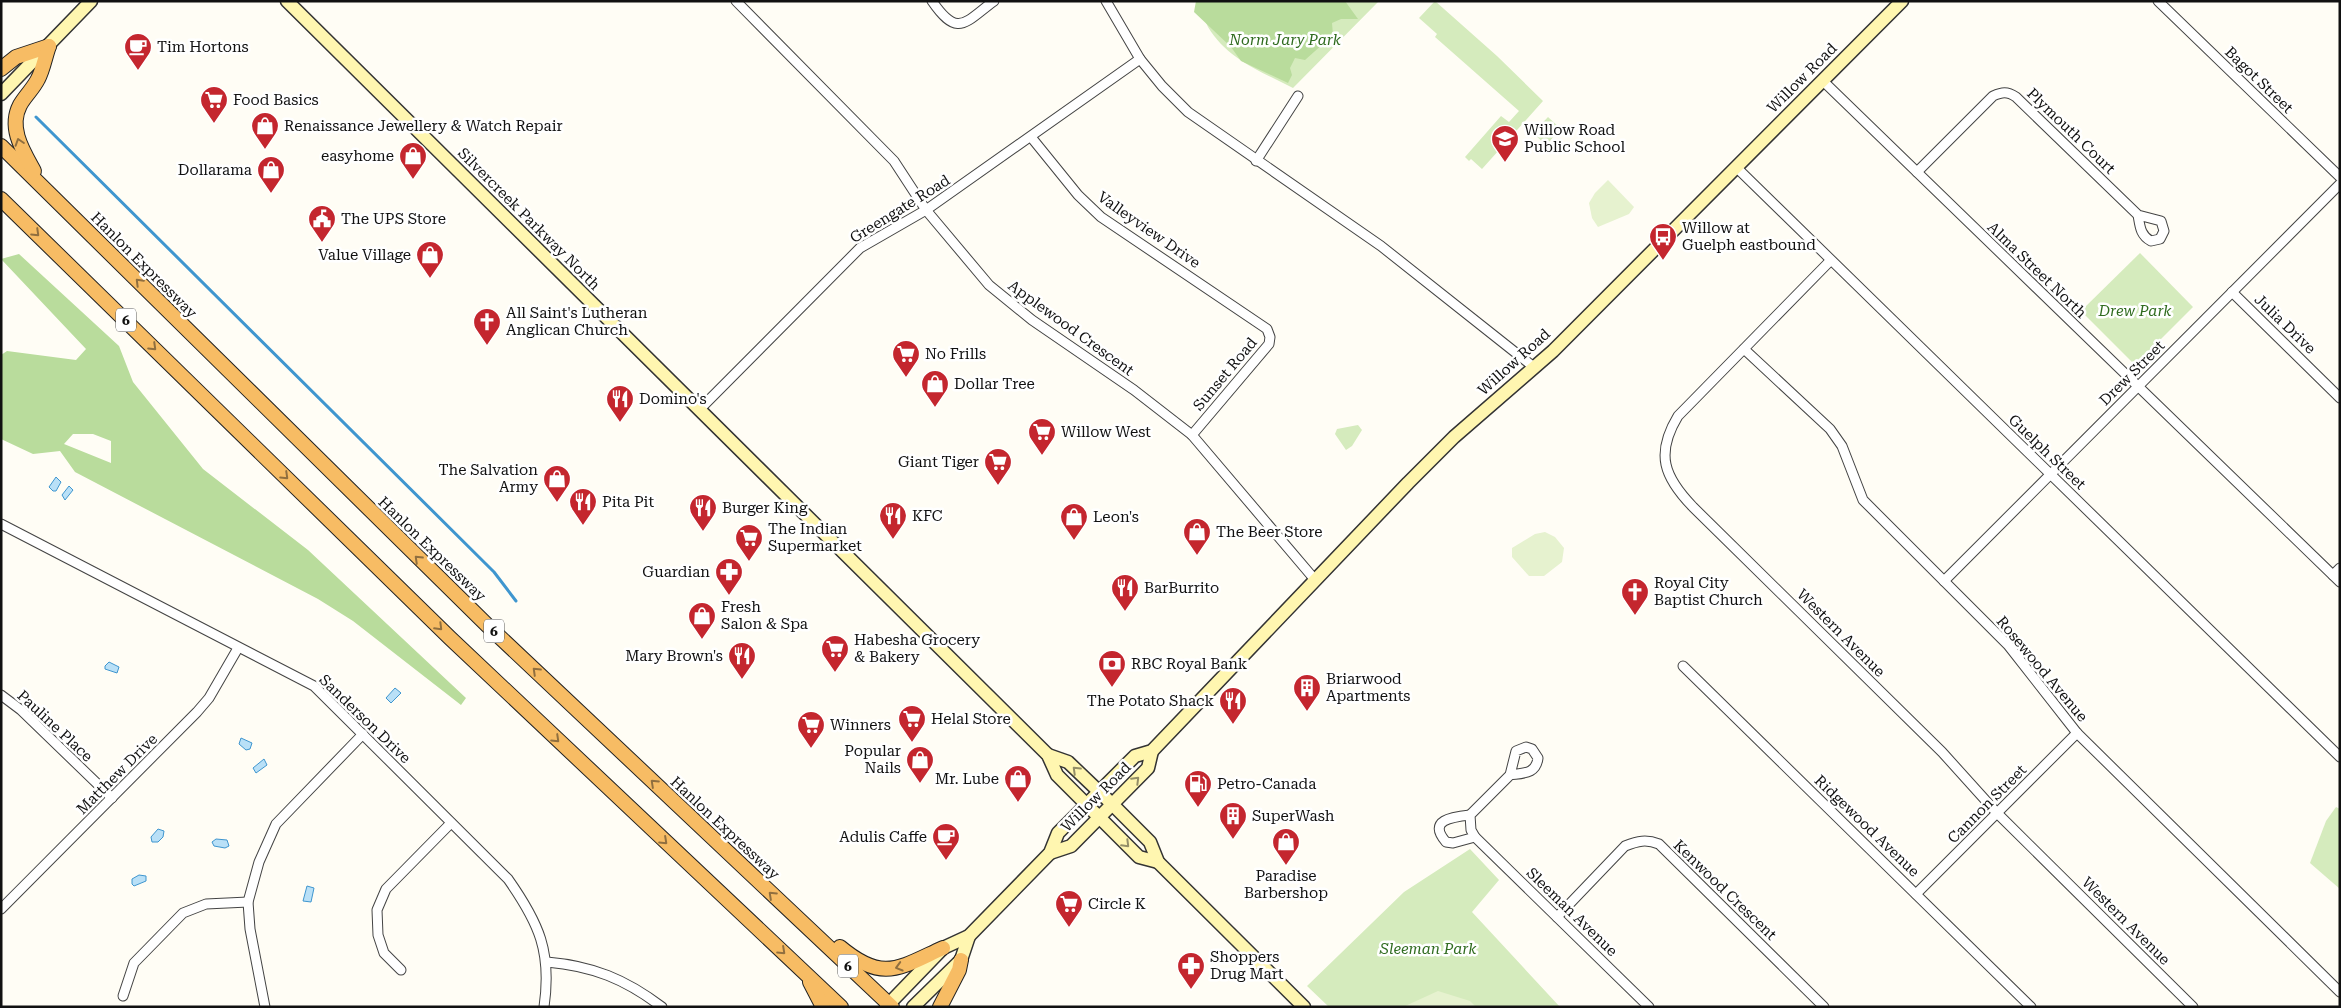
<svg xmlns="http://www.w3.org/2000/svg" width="2341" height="1008" font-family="'Roboto Serif',serif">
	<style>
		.green { fill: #d5ebbd }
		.forest { fill: #b9dc9c; fill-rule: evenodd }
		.pitch { fill: #e6f2cf }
		.water { fill: #b9e0f7; stroke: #3f96cf }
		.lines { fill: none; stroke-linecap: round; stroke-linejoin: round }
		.stream { stroke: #3f96cf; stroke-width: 3 }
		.minor-casing { stroke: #444; stroke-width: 11 }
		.secondary-casing { stroke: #333; stroke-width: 15 }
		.trunk-casing { stroke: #222; stroke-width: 16 }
		.minor { stroke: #fff; stroke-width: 9 }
		.secondary { stroke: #fff6b0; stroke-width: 12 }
		.trunk { stroke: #f7bc64; stroke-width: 14 }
		.oneway { stroke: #906f3f }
		.oneway2 { stroke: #948f68 }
		.labels { text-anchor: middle; stroke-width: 5; stroke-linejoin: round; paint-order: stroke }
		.shield { fill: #fff; stroke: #585858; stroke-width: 1 }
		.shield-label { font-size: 14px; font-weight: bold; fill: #111 }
		.park-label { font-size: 15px; font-style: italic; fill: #2f6b1f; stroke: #fff }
		.poi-label { font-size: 15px; fill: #111; stroke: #fff; text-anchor: start }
		.street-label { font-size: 15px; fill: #111; stroke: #fff }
	</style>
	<rect width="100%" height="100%" fill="#fffdf5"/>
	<!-- green -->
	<g class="green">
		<path d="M 1198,1 L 1379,1 L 1293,88 C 1262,72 1227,59 1208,27 C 1204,19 1201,10 1198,1 Z"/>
		<path d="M 1435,1 L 1497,56 L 1543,101 L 1482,169 L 1471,159 L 1469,161 L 1465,157 L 1501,116 L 1509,122 L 1519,111 L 1435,37 L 1437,34 L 1419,18 Z"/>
		<path d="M 1548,117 L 1561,129 L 1546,145 L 1533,133 Z"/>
		<path d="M 2140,253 L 2193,307 L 2135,365 L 2081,311 Z"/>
		<path d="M 1358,425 L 1362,430 L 1352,446 L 1346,450 L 1335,434 L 1337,429 Z"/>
		<path d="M 2336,807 L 2340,809 L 2340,889 L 2310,863 L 2326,821 Z"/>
		<path d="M 1470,849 L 1499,880 L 1472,912 L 1560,1007 L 1329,1007 L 1307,986 L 1404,892 Z"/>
	</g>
	<!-- forest -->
	<g class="forest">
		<path d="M 1196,1 L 1345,1 L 1358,19 L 1341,19 L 1332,23 L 1333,35 L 1305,60 L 1295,58 L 1290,68 L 1292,75 L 1288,83 L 1241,61 L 1231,47 L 1194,12 Z"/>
		<path d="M 19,254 L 119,346 L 133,382 L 203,469 L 308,550 L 466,698 L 461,705 L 353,621 L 318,599 L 75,472 L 60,451 L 33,454 L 1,439 L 1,355 L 7,351 L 76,360 L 86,349 L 1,259 ZM 73,434 L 93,434 L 111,441 L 111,463 L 64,444 Z"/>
	</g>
	<!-- pitch -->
	<g class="pitch">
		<path d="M 1608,180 L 1634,207 L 1629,214 L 1598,227 L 1592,218 L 1589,203 L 1595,193 Z"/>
		<path d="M 1545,532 L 1555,537 L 1564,548 L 1562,562 L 1544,576 L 1529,576 L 1512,557 L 1512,548 L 1535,534 Z"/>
		<path d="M 1438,991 L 1470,1001 L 1476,1007 L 1403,1007 Z"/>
	</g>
	<!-- water -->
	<g class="water">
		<path d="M 56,477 L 61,482 L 56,491 L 53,491 L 49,487 Z"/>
		<path d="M 69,486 L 73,490 L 65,500 L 62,495 Z"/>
		<path d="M 109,662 L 119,667 L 117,673 L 105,669 L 105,666 Z"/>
		<path d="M 395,688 L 401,693 L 391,703 L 386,698 Z"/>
		<path d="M 241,738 L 252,743 L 250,749 L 246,750 L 239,744 Z"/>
		<path d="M 264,759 L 267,765 L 256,773 L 253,768 Z"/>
		<path d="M 158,829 L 164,831 L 163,837 L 158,842 L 152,842 L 151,837 Z"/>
		<path d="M 216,839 L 227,840 L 229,846 L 225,848 L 214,846 L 212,842 Z"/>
		<path d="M 139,875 L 146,876 L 146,881 L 134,886 L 132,884 L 132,879 Z"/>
		<path d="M 307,886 L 314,888 L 311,902 L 303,901 Z"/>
	</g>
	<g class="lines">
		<!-- stream -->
		<path class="stream" d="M 36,117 L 494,572 L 516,601"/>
		<defs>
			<g id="minor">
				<path d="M 736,1 L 894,161 L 926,210 L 989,285 L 1032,320 L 1134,390 L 1192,435 L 1316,581"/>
				<path d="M 932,1 C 958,39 965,22 994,1"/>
				<path d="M 1106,1 L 1140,59 L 1162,86 L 1188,112 L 1381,246 L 1535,368"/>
				<path d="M 2158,1 L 2340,177"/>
				<path d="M 1823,81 L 2340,582"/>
				<path d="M 1031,137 L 1078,195 L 1101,217 L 1267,329 L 1270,337 L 1269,344 L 1192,435"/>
				<path d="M 1256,161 L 1298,96"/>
				<path d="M 1736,167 L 2340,757"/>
				<path d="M 1917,172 L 1993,96 C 2002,92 2007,91 2016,97 L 2138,215 L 2161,221 L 2164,231 L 2160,239 L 2151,241 C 2140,235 2140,226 2138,215"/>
				<path d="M 1830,261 L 1678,416 C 1655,454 1664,477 1693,507 L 1942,752 L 1997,813 L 2193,1007"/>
				<path d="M 2232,292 L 2340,398"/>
				<path d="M 1744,349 L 1830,429 L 1842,446 L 1863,500 L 2008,645 L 2077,733 L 2340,992"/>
				<path d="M 699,410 L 860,248 L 926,210 L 1140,59"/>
				<path d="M 1,524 L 314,686 L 508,879 C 539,923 552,952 544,1007"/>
				<path d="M 2333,575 L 2340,568"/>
				<path d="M 1944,581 L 2340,184"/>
				<path d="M 1683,666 L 2031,1007"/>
				<path d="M 1,695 L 21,710 L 112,798"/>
				<path d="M 1510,775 C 1524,773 1536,774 1538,758 L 1532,749 L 1526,747 L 1516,751 L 1510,775 L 1470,815 L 1471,830 L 1475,837 L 1649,1007"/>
				<path d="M 1470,815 C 1452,817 1427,820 1446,842 L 1453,843 L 1475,837"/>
				<path d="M 1916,894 L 2077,733"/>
				<path d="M 1,909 L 197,712 L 209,698 L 238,648"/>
				<path d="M 1557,917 L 1625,846 C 1638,841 1646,839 1659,844 L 1824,1007"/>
				<path d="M 547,962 C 593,966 625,979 662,1007"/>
				<path d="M 401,970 L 384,953 L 378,935 L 377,910 L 386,889 L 451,823"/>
				<path d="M 123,996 L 134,963 L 183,913 L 206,904 L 248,902"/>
				<path d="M 265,1007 L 250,929 L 248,902 L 259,862 L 276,824 L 363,734"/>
			</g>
			<g id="secondary">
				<path d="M 287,1 L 1048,755 L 1057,775 L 1139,857 L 1158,862"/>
				<path d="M 1,94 L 91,1"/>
				<path d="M 1048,755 L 1068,762 L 1112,804 L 1150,842 L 1158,862 L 1304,1007"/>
				<path d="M 1050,853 L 1071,846 L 1148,768 L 1152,751"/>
				<path d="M 886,1007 L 943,948 L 969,936 L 1050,853 L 1058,833 L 1135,756 L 1152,751 L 1408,483 L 1454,437 L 1553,351 L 1902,1"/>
				<path d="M 913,1007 L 961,960 L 969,936"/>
			</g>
			<g id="trunk">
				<path d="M 1,69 L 16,57 L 49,46"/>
				<path d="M 1,146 L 487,625 L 892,1007"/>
				<path d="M 34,171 C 23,151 8,128 20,105 C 25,96 33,89 38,79 C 43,70 45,57 49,46"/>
				<path d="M 1,199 L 450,638 L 841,1007"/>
				<path d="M 840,947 C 883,983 899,968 943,948"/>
				<path d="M 810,982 L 823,1007"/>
				<path d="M 940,1007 L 959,970 L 961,960"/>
			</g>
		</defs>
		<!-- minor casing -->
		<use href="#minor" class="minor-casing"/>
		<!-- secondary casing -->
		<use href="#secondary" class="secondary-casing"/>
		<!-- trunk casing -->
		<use href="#trunk" class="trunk-casing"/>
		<!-- minor -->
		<use href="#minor" class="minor"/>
		<!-- secondary -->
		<use href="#secondary" class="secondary"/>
		<!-- trunk -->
		<use href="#trunk" class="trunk"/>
	</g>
	<!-- one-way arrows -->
	<defs><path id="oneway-chevron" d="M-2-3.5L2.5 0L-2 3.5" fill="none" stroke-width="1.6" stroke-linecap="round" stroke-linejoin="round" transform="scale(1.25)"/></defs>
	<g class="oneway">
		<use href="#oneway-chevron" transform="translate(19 142) rotate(-108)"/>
		<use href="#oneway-chevron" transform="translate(36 233) rotate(44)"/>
		<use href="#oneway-chevron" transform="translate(139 282) rotate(-135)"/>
		<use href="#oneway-chevron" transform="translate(153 347) rotate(44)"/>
		<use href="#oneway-chevron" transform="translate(285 476) rotate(44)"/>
		<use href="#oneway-chevron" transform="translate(418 559) rotate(-136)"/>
		<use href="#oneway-chevron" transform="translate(439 627) rotate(45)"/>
		<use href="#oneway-chevron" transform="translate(536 671) rotate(-136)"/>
		<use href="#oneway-chevron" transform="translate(556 739) rotate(44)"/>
		<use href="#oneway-chevron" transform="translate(654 783) rotate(-137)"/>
		<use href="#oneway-chevron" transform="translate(664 841) rotate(43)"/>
		<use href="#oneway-chevron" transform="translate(772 895) rotate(-137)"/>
		<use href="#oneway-chevron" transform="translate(782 951) rotate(43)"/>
		<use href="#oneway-chevron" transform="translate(899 967) rotate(164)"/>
	</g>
	<g class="oneway2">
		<use href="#oneway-chevron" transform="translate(1076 770) rotate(-136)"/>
		<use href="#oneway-chevron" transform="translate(1136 780) rotate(-45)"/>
		<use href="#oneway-chevron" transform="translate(1126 844) rotate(45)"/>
	</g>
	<!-- icons -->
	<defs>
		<symbol id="cafe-pin" viewBox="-11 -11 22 30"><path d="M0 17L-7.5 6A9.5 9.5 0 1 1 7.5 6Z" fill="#c4262e" stroke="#fff"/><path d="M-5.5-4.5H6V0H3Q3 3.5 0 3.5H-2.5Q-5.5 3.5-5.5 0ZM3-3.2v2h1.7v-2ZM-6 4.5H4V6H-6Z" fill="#fff"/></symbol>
		<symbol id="supermarket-pin" viewBox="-11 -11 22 30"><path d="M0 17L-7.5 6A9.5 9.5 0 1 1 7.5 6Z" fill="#c4262e" stroke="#fff"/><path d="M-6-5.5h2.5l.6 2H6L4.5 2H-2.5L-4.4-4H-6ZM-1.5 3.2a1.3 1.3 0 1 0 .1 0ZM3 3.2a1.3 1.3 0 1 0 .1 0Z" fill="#fff"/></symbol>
		<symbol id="shop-pin" viewBox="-11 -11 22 30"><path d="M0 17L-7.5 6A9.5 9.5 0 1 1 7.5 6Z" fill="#c4262e" stroke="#fff"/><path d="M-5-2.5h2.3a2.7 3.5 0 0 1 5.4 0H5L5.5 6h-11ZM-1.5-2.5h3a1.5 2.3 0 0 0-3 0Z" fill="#fff"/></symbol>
		<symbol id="school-pin" viewBox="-11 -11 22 30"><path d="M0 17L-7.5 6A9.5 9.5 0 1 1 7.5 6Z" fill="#c4262e" stroke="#fff"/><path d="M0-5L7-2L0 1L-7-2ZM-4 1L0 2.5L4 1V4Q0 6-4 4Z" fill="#fff"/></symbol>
		<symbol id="civic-pin" viewBox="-11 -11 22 30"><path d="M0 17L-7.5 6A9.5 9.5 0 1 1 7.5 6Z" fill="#c4262e" stroke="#fff"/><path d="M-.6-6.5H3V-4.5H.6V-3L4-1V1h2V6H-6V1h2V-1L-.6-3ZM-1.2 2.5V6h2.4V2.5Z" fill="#fff"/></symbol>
		<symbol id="bus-pin" viewBox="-11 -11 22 30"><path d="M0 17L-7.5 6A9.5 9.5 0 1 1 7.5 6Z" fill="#c4262e" stroke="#fff"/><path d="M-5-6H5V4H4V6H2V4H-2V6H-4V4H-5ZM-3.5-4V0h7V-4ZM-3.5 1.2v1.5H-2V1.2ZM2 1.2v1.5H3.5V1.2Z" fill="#fff"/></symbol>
		<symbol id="church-pin" viewBox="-11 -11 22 30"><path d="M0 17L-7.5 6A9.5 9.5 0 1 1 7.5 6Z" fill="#c4262e" stroke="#fff"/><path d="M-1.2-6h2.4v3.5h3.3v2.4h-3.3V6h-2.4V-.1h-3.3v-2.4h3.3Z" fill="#fff"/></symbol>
		<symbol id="restaurant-pin" viewBox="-11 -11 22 30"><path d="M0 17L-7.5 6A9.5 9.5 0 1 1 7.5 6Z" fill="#c4262e" stroke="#fff"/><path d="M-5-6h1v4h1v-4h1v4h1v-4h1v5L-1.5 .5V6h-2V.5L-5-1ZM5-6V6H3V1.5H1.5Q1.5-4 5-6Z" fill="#fff"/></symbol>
		<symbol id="pharmacy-pin" viewBox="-11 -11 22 30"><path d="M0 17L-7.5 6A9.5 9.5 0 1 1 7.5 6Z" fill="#c4262e" stroke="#fff"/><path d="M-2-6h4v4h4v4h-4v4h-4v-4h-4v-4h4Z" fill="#fff"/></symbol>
		<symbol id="bank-pin" viewBox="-11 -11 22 30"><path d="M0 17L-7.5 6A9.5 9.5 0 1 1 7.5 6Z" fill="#c4262e" stroke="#fff"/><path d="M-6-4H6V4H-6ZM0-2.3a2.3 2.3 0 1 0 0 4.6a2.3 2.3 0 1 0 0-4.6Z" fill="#fff"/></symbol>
		<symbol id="building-pin" viewBox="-11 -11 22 30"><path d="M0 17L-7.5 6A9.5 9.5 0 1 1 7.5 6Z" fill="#c4262e" stroke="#fff"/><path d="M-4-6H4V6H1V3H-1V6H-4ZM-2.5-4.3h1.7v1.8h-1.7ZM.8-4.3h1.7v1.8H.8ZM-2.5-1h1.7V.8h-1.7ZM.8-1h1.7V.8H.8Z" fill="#fff"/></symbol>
		<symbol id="fuel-pin" viewBox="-11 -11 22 30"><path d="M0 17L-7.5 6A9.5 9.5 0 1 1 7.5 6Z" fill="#c4262e" stroke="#fff"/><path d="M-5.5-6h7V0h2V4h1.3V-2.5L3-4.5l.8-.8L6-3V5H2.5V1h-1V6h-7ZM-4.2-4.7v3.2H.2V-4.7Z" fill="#fff"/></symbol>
	</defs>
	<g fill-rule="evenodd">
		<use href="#cafe-pin" x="122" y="31" width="32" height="43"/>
		<use href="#supermarket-pin" x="198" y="84" width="32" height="43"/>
		<use href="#shop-pin" x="249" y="110" width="32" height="43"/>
		<use href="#school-pin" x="1489" y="123" width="32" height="43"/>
		<use href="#shop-pin" x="397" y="140" width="32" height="43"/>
		<use href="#shop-pin" x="255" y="154" width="32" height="43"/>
		<use href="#civic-pin" x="306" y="203" width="32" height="43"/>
		<use href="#bus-pin" x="1647" y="221" width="32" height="43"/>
		<use href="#shop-pin" x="414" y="239" width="32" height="43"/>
		<use href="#church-pin" x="471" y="306" width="32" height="43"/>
		<use href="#supermarket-pin" x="890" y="338" width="32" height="43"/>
		<use href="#shop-pin" x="919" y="368" width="32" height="43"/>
		<use href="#restaurant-pin" x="604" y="383" width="32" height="43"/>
		<use href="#supermarket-pin" x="1026" y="416" width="32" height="43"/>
		<use href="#supermarket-pin" x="982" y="446" width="32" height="43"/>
		<use href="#shop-pin" x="541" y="463" width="32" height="43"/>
		<use href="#restaurant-pin" x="567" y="486" width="32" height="43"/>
		<use href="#restaurant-pin" x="687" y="492" width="32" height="43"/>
		<use href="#restaurant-pin" x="877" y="500" width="32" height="43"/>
		<use href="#shop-pin" x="1058" y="501" width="32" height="43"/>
		<use href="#shop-pin" x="1181" y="516" width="32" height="43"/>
		<use href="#supermarket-pin" x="733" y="522" width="32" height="43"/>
		<use href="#pharmacy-pin" x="713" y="556" width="32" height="43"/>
		<use href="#restaurant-pin" x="1109" y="572" width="32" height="43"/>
		<use href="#church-pin" x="1619" y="576" width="32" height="43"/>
		<use href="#shop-pin" x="686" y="600" width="32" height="43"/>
		<use href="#supermarket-pin" x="819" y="633" width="32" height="43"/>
		<use href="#restaurant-pin" x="726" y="640" width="32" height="43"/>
		<use href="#bank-pin" x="1096" y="648" width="32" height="43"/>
		<use href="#building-pin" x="1291" y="672" width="32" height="43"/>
		<use href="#restaurant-pin" x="1217" y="685" width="32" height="43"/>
		<use href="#supermarket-pin" x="896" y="703" width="32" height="43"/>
		<use href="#supermarket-pin" x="795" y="709" width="32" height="43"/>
		<use href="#shop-pin" x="904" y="744" width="32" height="43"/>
		<use href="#shop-pin" x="1002" y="763" width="32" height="43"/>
		<use href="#fuel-pin" x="1182" y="768" width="32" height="43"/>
		<use href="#building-pin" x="1217" y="800" width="32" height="43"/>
		<use href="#cafe-pin" x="930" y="821" width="32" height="43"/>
		<use href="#shop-pin" x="1270" y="826" width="32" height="43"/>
		<use href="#supermarket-pin" x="1053" y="888" width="32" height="43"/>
		<use href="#pharmacy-pin" x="1175" y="950" width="32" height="43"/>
	</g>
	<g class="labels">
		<!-- shield labels -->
		<g class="shield">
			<rect x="116" y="308.5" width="20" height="23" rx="4"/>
			<rect x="484" y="619.5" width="20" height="23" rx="4"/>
			<rect x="838" y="954.5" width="20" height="23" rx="4"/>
		</g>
		<g class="shield-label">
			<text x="126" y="325">6</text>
			<text x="494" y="636">6</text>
			<text x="848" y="971">6</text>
		</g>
		<!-- park labels -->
		<g class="park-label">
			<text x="1285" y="45">Norm Jary Park</text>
			<text x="2135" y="316">Drew Park</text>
			<text x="1428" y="954">Sleeman Park</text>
		</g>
		<!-- poi labels -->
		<g class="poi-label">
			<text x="157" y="52">Tim Hortons</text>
			<text x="233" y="105">Food Basics</text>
			<text x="284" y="131">Renaissance Jewellery &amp; Watch Repair</text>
			<text x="1524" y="135">Willow Road<tspan x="1524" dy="17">Public School</tspan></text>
			<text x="394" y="161" text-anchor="end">easyhome</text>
			<text x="252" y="175" text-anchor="end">Dollarama</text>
			<text x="341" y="224">The UPS Store</text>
			<text x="1682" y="233">Willow at<tspan x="1682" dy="17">Guelph eastbound</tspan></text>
			<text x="411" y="260" text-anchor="end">Value Village</text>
			<text x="506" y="318">All Saint's Lutheran<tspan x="506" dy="17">Anglican Church</tspan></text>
			<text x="925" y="359">No Frills</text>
			<text x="954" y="389">Dollar Tree</text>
			<text x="639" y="404">Domino's</text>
			<text x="1061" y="437">Willow West</text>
			<text x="979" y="467" text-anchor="end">Giant Tiger</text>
			<text x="538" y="475" text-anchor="end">The Salvation<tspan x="538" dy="17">Army</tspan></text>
			<text x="602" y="507">Pita Pit</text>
			<text x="722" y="513">Burger King</text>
			<text x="912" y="521">KFC</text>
			<text x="1093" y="522">Leon's</text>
			<text x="768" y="534">The Indian<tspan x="768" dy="17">Supermarket</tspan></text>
			<text x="1216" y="537">The Beer Store</text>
			<text x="710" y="577" text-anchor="end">Guardian</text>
			<text x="1654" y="588">Royal City<tspan x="1654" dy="17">Baptist Church</tspan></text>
			<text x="1144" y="593">BarBurrito</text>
			<text x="721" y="612">Fresh<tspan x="721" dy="17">Salon &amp; Spa</tspan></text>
			<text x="854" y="645">Habesha Grocery<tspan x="854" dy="17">&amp; Bakery</tspan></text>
			<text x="723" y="661" text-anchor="end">Mary Brown's</text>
			<text x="1131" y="669">RBC Royal Bank</text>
			<text x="1326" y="684">Briarwood<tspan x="1326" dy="17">Apartments</tspan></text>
			<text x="1214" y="706" text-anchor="end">The Potato Shack</text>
			<text x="931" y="724">Helal Store</text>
			<text x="830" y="730">Winners</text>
			<text x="901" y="756" text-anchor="end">Popular<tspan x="901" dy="17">Nails</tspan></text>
			<text x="999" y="784" text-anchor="end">Mr. Lube</text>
			<text x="1217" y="789">Petro-Canada</text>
			<text x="1252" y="821">SuperWash</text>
			<text x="927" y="842" text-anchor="end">Adulis Caffe</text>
			<text x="1286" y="881" text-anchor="middle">Paradise<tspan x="1286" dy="17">Barbershop</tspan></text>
			<text x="1088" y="909">Circle K</text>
			<text x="1210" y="962">Shoppers<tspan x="1210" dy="17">Drug Mart</tspan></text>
		</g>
		<!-- street labels -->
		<g class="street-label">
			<text transform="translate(1802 78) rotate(-45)" y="5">Willow Road</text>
			<text transform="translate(2259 80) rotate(44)" y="5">Bagot Street</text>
			<text transform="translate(2071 131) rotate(44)" y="5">Plymouth Court</text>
			<text transform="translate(900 209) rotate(-32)" y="5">Greengate Road</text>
			<text transform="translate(529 219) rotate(45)" y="5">Silvercreek Parkway North</text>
			<text transform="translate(1149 230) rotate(35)" y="5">Valleyview Drive</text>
			<text transform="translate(144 265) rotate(45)" y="5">Hanlon Expressway</text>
			<text transform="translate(2037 270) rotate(44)" y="5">Alma Street North</text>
			<text transform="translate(2285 324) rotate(44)" y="5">Julia Drive</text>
			<text transform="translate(1071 328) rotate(36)" y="5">Applewood Crescent</text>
			<text transform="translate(1514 362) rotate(-42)" y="5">Willow Road</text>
			<text transform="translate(2132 373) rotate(-45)" y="5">Drew Street</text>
			<text transform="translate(1225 374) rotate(-50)" y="5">Sunset Road</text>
			<text transform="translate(2047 452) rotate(44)" y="5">Guelph Street</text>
			<text transform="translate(432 549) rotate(44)" y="5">Hanlon Expressway</text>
			<text transform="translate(1841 633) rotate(45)" y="5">Western Avenue</text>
			<text transform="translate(2042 669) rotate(50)" y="5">Rosewood Avenue</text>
			<text transform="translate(365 719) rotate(44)" y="5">Sanderson Drive</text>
			<text transform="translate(55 726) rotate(43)" y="5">Pauline Place</text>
			<text transform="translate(117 774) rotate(-45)" y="5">Matthew Drive</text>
			<text transform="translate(1096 797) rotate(-45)" y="5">Willow Road</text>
			<text transform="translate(1987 804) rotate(-45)" y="5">Cannon Street</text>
			<text transform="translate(1867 826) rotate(44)" y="5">Ridgewood Avenue</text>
			<text transform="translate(725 828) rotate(43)" y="5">Hanlon Expressway</text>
			<text transform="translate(1725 890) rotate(44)" y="5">Kenwood Crescent</text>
			<text transform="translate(1572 912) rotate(44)" y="5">Sleeman Avenue</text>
			<text transform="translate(2126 921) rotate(45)" y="5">Western Avenue</text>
		</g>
	</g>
	<!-- border -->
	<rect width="2341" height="1008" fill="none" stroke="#111111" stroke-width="5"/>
</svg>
